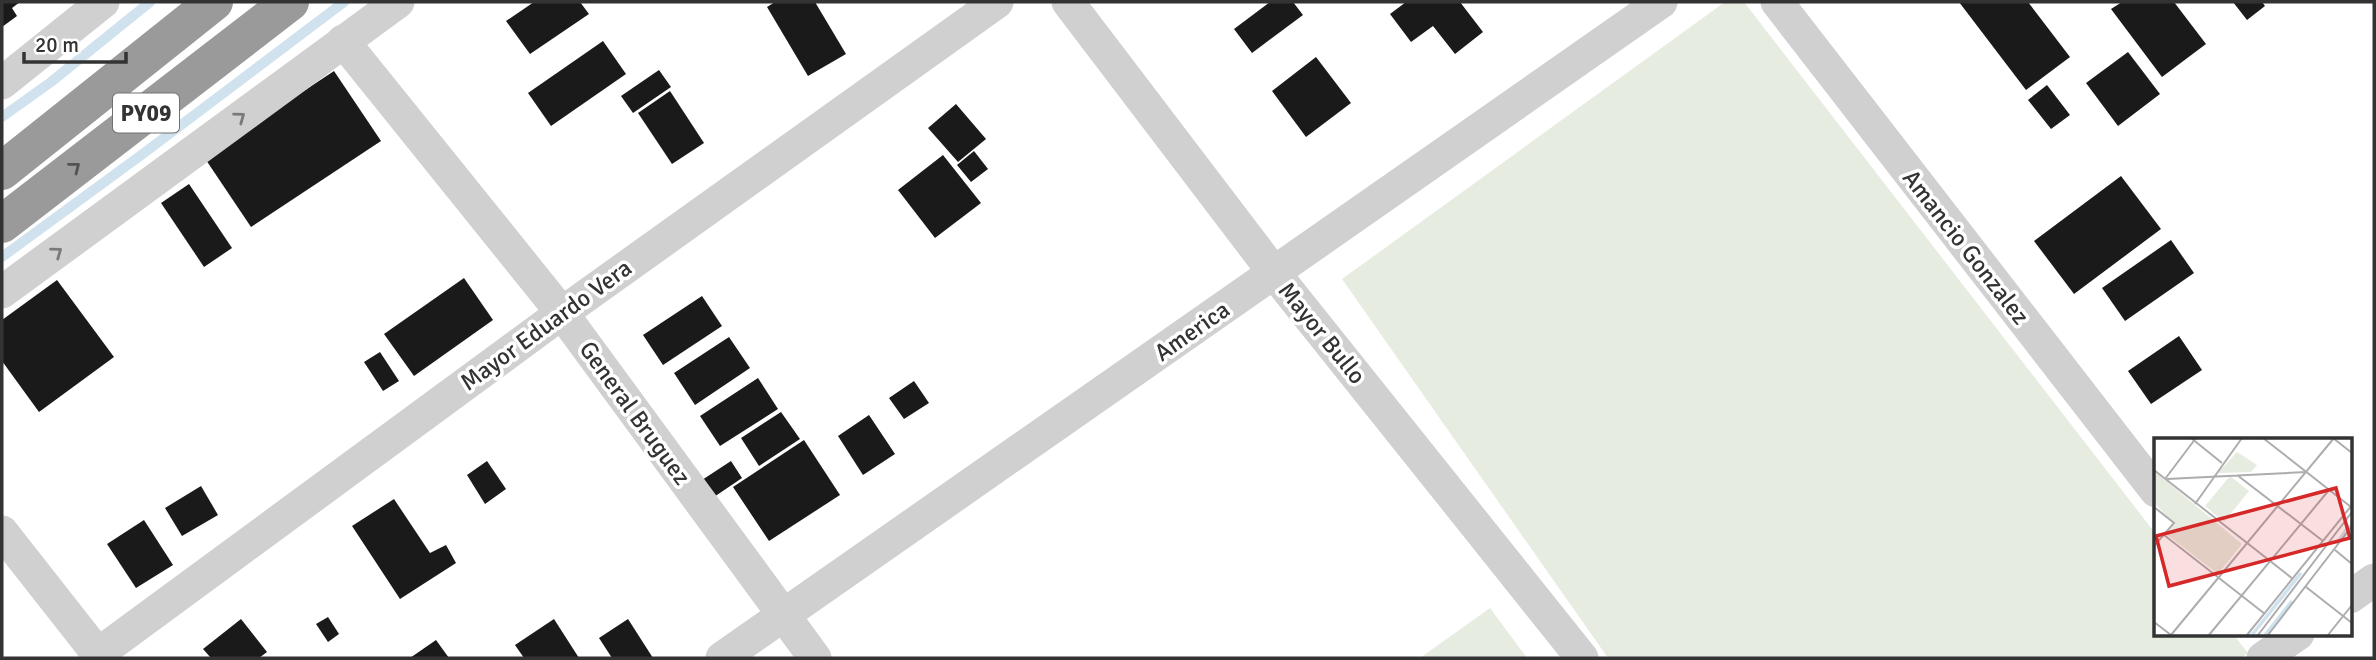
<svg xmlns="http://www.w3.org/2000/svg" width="2376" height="660" font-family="Signika,sans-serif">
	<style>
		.green { fill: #e6ecdf }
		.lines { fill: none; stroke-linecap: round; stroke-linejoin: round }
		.stream { stroke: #cfe2ee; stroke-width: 10 }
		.building { fill: #1a1a1a }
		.minor { stroke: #d0d0d0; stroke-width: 33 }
		.highway { stroke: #9a9a9a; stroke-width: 38 }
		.oneway { stroke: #7a7a7a }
		.oneway2 { stroke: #525252 }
		.labels { text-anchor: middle; stroke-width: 7; stroke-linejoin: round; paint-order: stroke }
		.shield { fill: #fff; stroke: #707070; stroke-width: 2 }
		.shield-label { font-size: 23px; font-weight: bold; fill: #333 }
		.street-label { font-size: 24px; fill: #333; stroke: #fff }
		.inset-river { fill: none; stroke: #cfe2ee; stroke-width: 3.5 }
		.inset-road { fill: none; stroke: #adadad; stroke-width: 2 }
		.view { fill: #d62828; fill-opacity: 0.15; stroke: #d62828; stroke-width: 3.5 }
		.inset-edge { fill: none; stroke: #333; stroke-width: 3.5 }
	</style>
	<rect width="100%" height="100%" fill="#fff"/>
	<!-- green -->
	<g class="green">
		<path d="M 1725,2 L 1744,2 L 2155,533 L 2156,634 L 2233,634 L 2248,653 L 2241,658 L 1608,658 L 1342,279 Z"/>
		<path d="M 1490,608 L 1527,658 L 1420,658 Z"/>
	</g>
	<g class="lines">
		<!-- stream -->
		<g class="stream">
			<path d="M 2,117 L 51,82 L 150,2"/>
			<path d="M 2,257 L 144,153 L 344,2"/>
		</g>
	</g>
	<!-- building -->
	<g class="building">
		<path d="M 2,2 L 20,2 L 12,8 L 17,16 L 2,27 Z"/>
		<path d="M 534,2 L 580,2 L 589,14 L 530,54 L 506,21 Z"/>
		<path d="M 775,2 L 815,2 L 846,54 L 808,76 L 767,7 Z"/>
		<path d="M 1270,2 L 1293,2 L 1303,15 L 1252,53 L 1234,29 Z"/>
		<path d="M 1406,2 L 1460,2 L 1483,32 L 1455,54 L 1433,26 L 1411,42 L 1390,14 Z"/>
		<path d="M 1959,2 L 2028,2 L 2070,57 L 2026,90 Z"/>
		<path d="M 2122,2 L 2174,2 L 2206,44 L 2162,77 L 2111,9 Z"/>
		<path d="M 2233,2 L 2262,2 L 2265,6 L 2247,20 Z"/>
		<path d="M 603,41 L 626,74 L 551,126 L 528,93 Z"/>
		<path d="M 2128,52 L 2160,94 L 2118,126 L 2086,83 Z"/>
		<path d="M 1316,57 L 1351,103 L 1306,137 L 1272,91 Z"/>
		<path d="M 659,70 L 671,87 L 633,113 L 621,96 Z"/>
		<path d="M 334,71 L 381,141 L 251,227 L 204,157 Z"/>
		<path d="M 2047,85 L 2070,115 L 2051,129 L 2028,100 Z"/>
		<path d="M 670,91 L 704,143 L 672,164 L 638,113 Z"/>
		<path d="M 956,104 L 986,139 L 958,162 L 928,128 Z"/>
		<path d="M 974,151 L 988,169 L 971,182 L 957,165 Z"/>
		<path d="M 943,155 L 981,203 L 935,238 L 898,190 Z"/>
		<path d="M 2121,176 L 2161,229 L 2074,294 L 2034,241 Z"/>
		<path d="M 189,184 L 232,248 L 204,267 L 161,203 Z"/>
		<path d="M 2171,240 L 2194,273 L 2125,321 L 2102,288 Z"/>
		<path d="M 464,278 L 493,320 L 414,376 L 384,334 Z"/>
		<path d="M 57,280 L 114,357 L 39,412 L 2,361 L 2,320 Z"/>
		<path d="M 702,296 L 722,326 L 663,365 L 643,335 Z"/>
		<path d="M 2179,336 L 2202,370 L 2151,404 L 2128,371 Z"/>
		<path d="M 729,337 L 750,368 L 695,405 L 674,373 Z"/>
		<path d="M 380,352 L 399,381 L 383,391 L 364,362 Z"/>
		<path d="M 758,378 L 778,409 L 720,446 L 700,416 Z"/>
		<path d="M 914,381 L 929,403 L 904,419 L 889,398 Z"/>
		<path d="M 781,412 L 800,439 L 759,466 L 741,438 Z"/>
		<path d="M 869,415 L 895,454 L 863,475 L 838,436 Z"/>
		<path d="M 804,440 L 840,495 L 769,541 L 733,487 Z"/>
		<path d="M 487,461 L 506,489 L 485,504 L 467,475 Z"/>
		<path d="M 731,461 L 742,478 L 714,497 L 702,480 Z"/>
		<path d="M 201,486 L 218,515 L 182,536 L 165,508 Z"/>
		<path d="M 394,499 L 430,553 L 446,545 L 456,563 L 400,599 L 352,526 Z"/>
		<path d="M 144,520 L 173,565 L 136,588 L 107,544 Z"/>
		<path d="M 328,617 L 339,634 L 328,642 L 316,624 Z"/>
		<path d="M 241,619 L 267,652 L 259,658 L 211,658 L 203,649 Z"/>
		<path d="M 554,619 L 579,658 L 524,658 L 515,645 Z"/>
		<path d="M 628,619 L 653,658 L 612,658 L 599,638 Z"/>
		<path d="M 436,640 L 449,658 L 410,658 Z"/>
	</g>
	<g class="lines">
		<!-- minor -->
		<g class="minor">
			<path d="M 1068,2 L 1275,274 L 1582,658"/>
			<path d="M 1777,2 L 2156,491"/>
			<path d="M 343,41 L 562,313 L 815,658"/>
			<path d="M 2,83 L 103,2"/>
			<path d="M 2,292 L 398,2"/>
			<path d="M 2,532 L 101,658"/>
			<path d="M 2350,597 L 2374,580"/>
			<path d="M 98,654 L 562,313 L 997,2"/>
			<path d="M 722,658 L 1661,2"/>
			<path d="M 2263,658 L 2298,634"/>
		</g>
		<!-- highway -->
		<g class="highway">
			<path d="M 2,171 L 214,2"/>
			<path d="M 2,224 L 290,2"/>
		</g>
	</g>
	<!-- one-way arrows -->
	<defs><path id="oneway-chevron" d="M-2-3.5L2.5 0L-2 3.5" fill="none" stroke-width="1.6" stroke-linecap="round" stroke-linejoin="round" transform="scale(1.75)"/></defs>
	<g class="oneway">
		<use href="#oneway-chevron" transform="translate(240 117) rotate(-36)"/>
		<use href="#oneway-chevron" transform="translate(57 252) rotate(-36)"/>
	</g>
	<use class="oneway2" href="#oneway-chevron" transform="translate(75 167) rotate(-38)"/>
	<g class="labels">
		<!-- shield labels -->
		<rect class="shield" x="113" y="93.5" width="66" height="39" rx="5"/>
		<g class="shield-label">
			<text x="146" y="121">PY09</text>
		</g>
		<!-- street labels -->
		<g class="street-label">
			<text transform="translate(1966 247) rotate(52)" y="8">Amancio Gonzalez</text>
			<text transform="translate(546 325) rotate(-36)" y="8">Mayor Eduardo Vera</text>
			<text transform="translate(1192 331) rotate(-35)" y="8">America</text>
			<text transform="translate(1322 333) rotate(51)" y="8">Mayor Bullo</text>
			<text transform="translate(635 413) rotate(54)" y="8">General Bruguez</text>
		</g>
	</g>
	<!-- overview -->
	<g transform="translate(2154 438)">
		<rect width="198" height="198" fill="#fff"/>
		<path d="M 83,14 L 103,27 L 97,34 L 64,35 ZM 0,33 L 88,106 L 64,136 L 12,96 L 20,85 L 0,65 ZM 76,38 L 95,53 L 70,84 L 51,68 Z" fill="#e6ecdf"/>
		<path class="inset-river" d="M 182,106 L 196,87M 98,197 L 147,135M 111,197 L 138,163"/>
		<path class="inset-road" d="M 37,0 L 68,25M 109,0 L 197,69M 179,0 L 198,15M 0,32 L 139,141M 83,37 L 169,103M 11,41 L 42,0M 13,41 L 152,34M 41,66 L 88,0M 0,69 L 20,85 L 0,108M 10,97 L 111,176M 181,112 L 198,126M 152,149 L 198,185M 0,184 L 17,197M 17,197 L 180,0M 55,197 L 175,52M 93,197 L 198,67M 104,197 L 198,74M 114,197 L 198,88M 174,197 L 198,167"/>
		<path class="view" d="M 182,50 L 196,100 L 15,148 L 2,98 Z"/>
		<rect width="198" height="198" class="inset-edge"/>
	</g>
	<!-- border -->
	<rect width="2376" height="660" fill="none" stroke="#333333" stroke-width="7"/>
	<!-- scale -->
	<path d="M24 52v10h102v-10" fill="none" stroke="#333333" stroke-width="3.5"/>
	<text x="35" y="52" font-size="21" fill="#333333" stroke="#ffffff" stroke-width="5" paint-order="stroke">20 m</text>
</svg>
